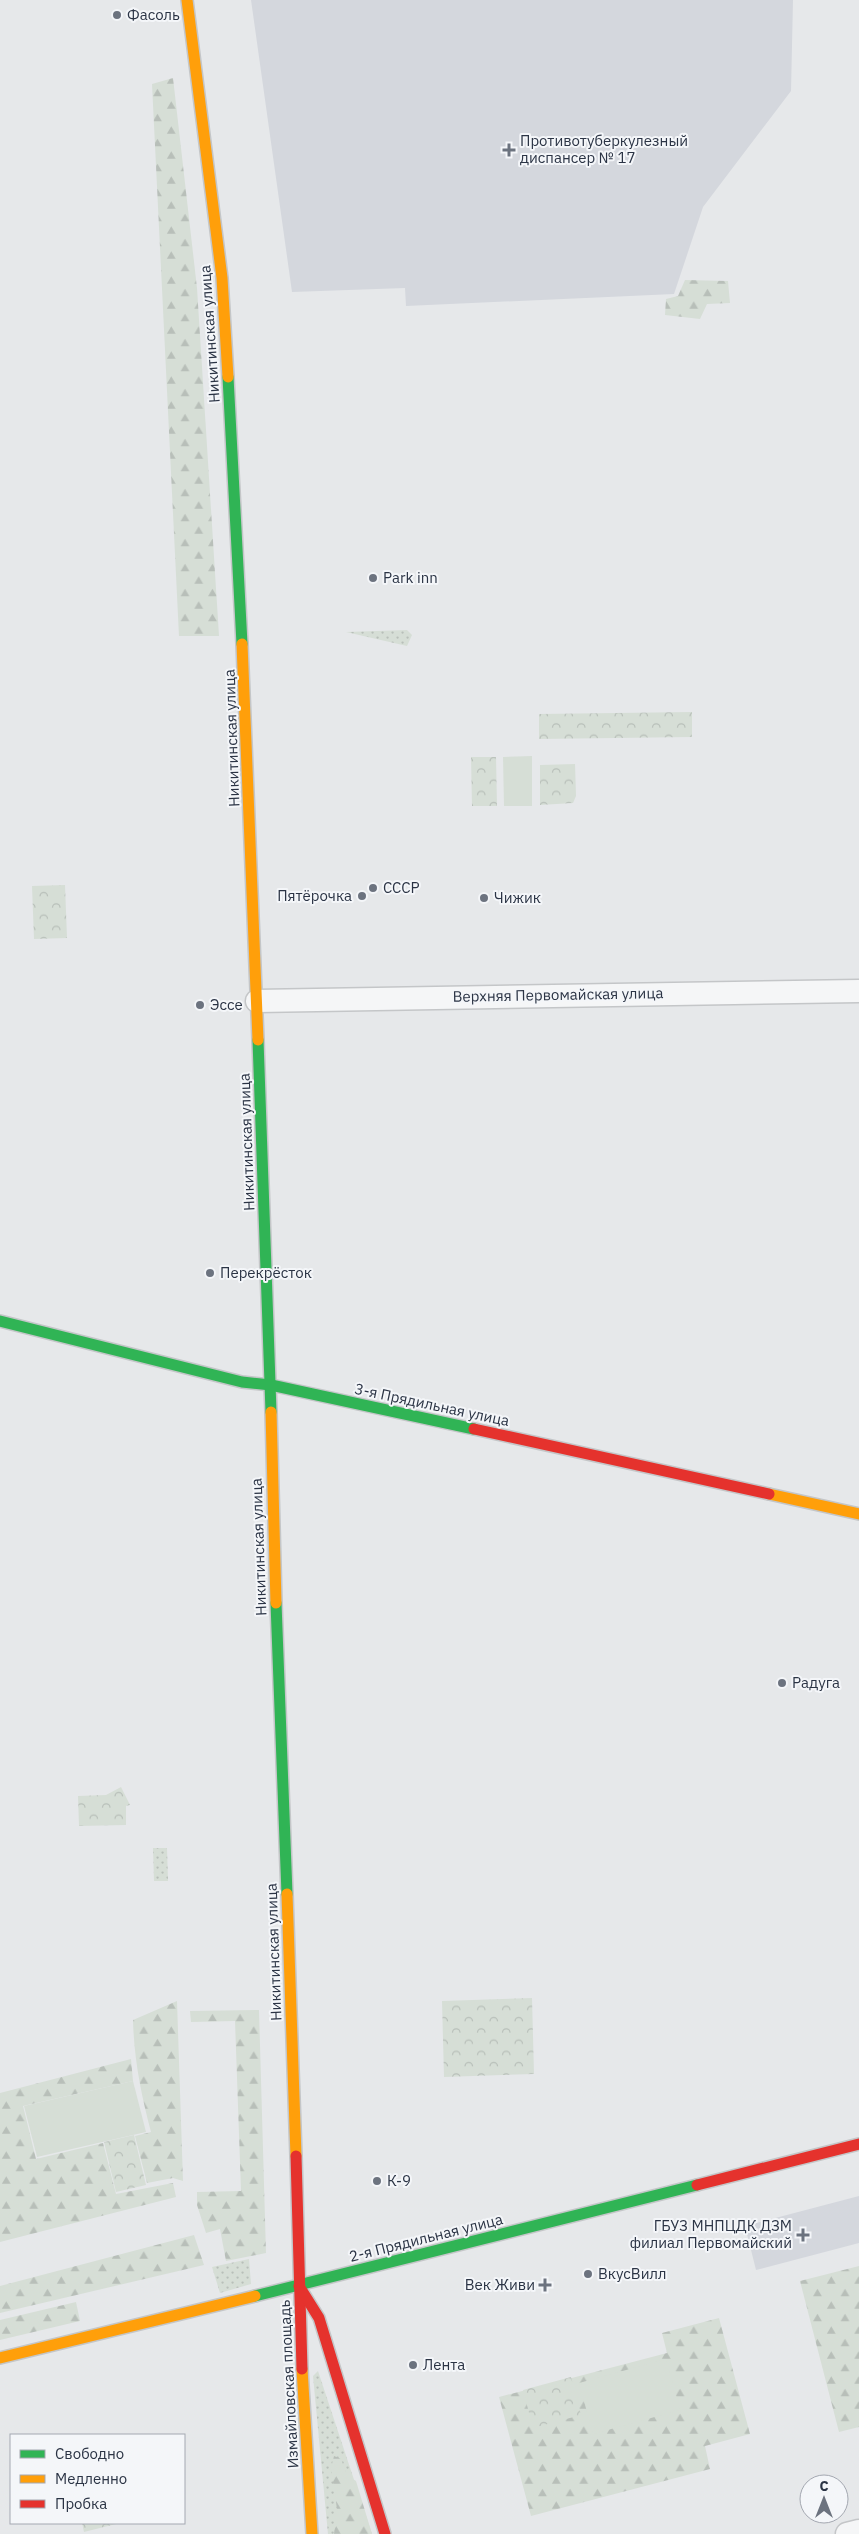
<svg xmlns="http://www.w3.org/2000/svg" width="859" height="2534" font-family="'IBM Plex Sans',sans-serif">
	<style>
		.built { fill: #d4d7dd }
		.grass { fill: url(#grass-dots) }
		.forest { fill: url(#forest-firs) }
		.park { fill: url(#park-crowns) }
		.pitch { fill: #d6ded6 }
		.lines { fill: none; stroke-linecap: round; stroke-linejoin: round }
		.street-casing { stroke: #c4c6c8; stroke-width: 25 }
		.fast-casing { stroke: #c4c6c8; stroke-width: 14 }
		.slow-casing { stroke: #c4c6c8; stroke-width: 14 }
		.jam-casing { stroke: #c4c6c8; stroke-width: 14 }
		.street { stroke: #f5f6f7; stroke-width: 22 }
		.fast { stroke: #30b455; stroke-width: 11 }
		.slow { stroke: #ff9f0a; stroke-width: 11 }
		.jam { stroke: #e5322d; stroke-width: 11 }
		.poi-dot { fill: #6c737f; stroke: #f4f6f9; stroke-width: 2 }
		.labels { text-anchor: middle; stroke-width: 4; stroke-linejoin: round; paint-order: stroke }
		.poi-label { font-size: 15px; fill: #2b3445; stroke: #f4f6f9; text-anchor: start }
		.street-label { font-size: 15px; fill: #2b3445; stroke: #f4f6f9 }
	</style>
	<defs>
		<pattern id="grass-dots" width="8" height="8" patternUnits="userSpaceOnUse" patternTransform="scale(1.25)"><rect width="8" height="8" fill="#d6ded6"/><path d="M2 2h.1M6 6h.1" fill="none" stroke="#b8bfb9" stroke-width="1.8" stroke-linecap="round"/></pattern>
		<pattern id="forest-firs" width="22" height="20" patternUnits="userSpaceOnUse" patternTransform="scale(1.25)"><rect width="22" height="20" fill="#d6ded6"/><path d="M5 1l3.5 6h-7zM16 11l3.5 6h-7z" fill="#b8bfb9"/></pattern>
		<pattern id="park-crowns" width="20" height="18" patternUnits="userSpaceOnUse" patternTransform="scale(1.25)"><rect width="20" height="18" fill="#d6ded6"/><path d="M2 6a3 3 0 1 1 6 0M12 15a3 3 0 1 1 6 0" fill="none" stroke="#b8bfb9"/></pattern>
	</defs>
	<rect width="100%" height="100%" fill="#e6e8ea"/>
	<!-- built -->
	<g class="built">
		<path d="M 251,0 L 793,0 L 791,91 L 703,207 L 674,294 L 406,306 L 405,288 L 292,292 Z"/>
		<path d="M 859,2196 L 859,2243 L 756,2270 L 745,2226 Z"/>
	</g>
	<!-- grass -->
	<g class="grass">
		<path d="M 407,630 L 412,635 L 407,646 L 346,632 Z"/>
		<path d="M 153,1848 L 167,1848 L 168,1881 L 154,1881 Z"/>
		<path d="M 249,2259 L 251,2284 L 220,2293 L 212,2267 Z"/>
		<path d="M 318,2371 L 372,2534 L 328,2534 L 313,2376 Z"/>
	</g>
	<!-- forest -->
	<g class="forest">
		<path d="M 173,78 L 197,288 L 219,636 L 179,636 L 152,84 Z"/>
		<path d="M 685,280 L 728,281 L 730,303 L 707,304 L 700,319 L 665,315 L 666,299 L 678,296 Z"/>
		<path d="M 177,2001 L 183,2181 L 173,2178 L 147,2183 L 135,2136 L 151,2132 C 141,2094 134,2059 133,2020 Z"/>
		<path d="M 259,2010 L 266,2253 L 226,2261 L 220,2229 L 206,2233 L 197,2205 L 197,2192 L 241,2191 L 235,2021 L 191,2022 L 190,2011 Z"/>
		<path d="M 131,2059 L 133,2081 L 23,2106 L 36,2159 L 103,2143 L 116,2194 L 173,2183 L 176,2197 L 0,2242 L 0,2093 Z"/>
		<path d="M 194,2235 L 204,2265 L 0,2313 L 0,2286 Z"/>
		<path d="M 859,2266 L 859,2427 L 839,2432 L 800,2281 Z"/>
		<path d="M 76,2302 L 80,2321 L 0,2340 L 0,2320 Z"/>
		<path d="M 719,2318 L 750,2434 L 705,2446 L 710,2469 L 531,2516 L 499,2397 L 667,2353 L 662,2333 Z"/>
		<path d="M 334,2456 L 341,2459 L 347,2475 L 356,2481 L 372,2534 L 334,2534 L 337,2509 L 331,2468 Z"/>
	</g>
	<!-- park -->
	<g class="park">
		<path d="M 692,712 L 692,737 L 539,739 L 539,714 Z"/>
		<path d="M 471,757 L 496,757 L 497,806 L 472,806 Z"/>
		<path d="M 575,764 L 576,796 L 573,803 L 540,805 L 540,765 Z"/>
		<path d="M 65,885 L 67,938 L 34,939 L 32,886 Z"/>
		<path d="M 121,1787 L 130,1805 L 126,1806 L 126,1825 L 79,1826 L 78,1796 L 106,1795 Z"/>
		<path d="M 532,1998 L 534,2074 L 444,2077 L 442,2001 Z"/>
		<path d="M 134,2135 L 146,2185 L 116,2192 L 104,2142 Z"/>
		<path d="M 571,2377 L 581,2415 L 533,2428 L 523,2390 Z"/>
		<path d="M 82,2523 L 120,2523 L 84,2532 Z"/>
	</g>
	<!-- pitch -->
	<g class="pitch">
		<path d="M 532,756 L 532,806 L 504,806 L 503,757 Z"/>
		<path d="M 133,2081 L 146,2132 L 37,2157 L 24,2106 Z"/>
		<path d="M 666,2359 L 680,2410 L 593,2434 L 579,2383 Z"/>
	</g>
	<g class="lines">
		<defs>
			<g id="street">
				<path d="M 257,1001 L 859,991"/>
				<path d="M 847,2534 L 859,2531"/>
			</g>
			<g id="fast">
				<path d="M 228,377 L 242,644"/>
				<path d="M 258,1040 L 271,1412"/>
				<path d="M 0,1321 L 242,1382 L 271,1385 L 474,1429"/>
				<path d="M 276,1603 L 287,1894"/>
				<path d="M 255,2296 L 697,2185"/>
			</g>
			<g id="slow">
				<path d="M 187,0 L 222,278 L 228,377"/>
				<path d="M 242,644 L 258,1040"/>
				<path d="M 271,1412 L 276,1603"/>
				<path d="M 769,1494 L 859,1514"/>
				<path d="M 287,1894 L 296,2156"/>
				<path d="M 0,2358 L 255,2296"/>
				<path d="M 302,2369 L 312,2534"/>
			</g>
			<g id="jam">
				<path d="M 474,1429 L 769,1494"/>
				<path d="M 296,2156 L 302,2369"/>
				<path d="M 697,2185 L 859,2144"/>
				<path d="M 299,2286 L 319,2318 L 385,2534"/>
			</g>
		</defs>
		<!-- street casing -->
		<use href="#street" class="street-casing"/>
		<!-- fast casing -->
		<use href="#fast" class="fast-casing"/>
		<!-- slow casing -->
		<use href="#slow" class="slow-casing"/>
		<!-- jam casing -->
		<use href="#jam" class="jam-casing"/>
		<!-- street -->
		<use href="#street" class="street"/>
		<!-- fast -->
		<use href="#fast" class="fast"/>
		<!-- slow -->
		<use href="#slow" class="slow"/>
		<!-- jam -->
		<use href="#jam" class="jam"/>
	</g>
	<!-- markers -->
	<g class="poi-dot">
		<circle cx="117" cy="15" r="5"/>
		<path d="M506.5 142.5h5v5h5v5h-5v5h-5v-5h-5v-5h5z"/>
		<circle cx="373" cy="578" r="5"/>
		<circle cx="373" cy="888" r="5"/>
		<circle cx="362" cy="896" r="5"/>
		<circle cx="484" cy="898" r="5"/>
		<circle cx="200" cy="1005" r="5"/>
		<circle cx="210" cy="1273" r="5"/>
		<circle cx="782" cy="1683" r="5"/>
		<circle cx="377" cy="2181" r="5"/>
		<path d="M800.5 2227.5h5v5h5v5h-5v5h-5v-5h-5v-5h5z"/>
		<circle cx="588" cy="2274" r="5"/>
		<path d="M542.5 2277.5h5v5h5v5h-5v5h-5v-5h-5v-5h5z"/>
		<circle cx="413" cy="2365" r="5"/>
	</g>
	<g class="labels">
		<!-- poi labels -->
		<g class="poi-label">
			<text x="127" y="20">Фасоль</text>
			<text x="520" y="146">Противотуберкулезный<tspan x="520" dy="17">диспансер № 17</tspan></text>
			<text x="383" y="583">Park inn</text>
			<text x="383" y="893">СССР</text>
			<text x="352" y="901" text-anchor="end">Пятёрочка</text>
			<text x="494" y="903">Чижик</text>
			<text x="210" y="1010">Эссе</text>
			<text x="220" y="1278">Перекрёсток</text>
			<text x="792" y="1688">Радуга</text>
			<text x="387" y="2186">К-9</text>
			<text x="792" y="2231" text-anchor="end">ГБУЗ МНПЦДК ДЗМ<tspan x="792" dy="17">филиал Первомайский</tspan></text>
			<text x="598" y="2279">ВкусВилл</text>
			<text x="535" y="2290" text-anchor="end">Век Живи</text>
			<text x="423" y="2370">Лента</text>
		</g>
		<!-- street labels -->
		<g class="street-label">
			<text transform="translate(210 334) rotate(-94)" y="5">Никитинская улица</text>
			<text transform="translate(232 738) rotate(-92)" y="5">Никитинская улица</text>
			<text transform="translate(558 995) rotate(-1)" y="5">Верхняя Первомайская улица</text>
			<text transform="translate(247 1142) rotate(-92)" y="5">Никитинская улица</text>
			<text transform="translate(432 1405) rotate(12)" y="5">3-я Прядильная улица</text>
			<text transform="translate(259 1547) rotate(-92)" y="5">Никитинская улица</text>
			<text transform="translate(274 1952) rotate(-92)" y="5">Никитинская улица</text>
			<text transform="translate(426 2238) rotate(-14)" y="5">2-я Прядильная улица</text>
			<text transform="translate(289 2384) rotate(-93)" y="5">Измайловская площадь</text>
		</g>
	</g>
	<!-- legend -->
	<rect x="10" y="2434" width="175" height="90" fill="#f4f6f9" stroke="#a4a8b1"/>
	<rect x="20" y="2450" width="25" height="8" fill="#30b455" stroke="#a4a8b1"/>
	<text x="55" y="2459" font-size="15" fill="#2b3445">Свободно</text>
	<rect x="20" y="2475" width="25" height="8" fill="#ff9f0a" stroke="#a4a8b1"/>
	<text x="55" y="2484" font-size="15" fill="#2b3445">Медленно</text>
	<rect x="20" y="2500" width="25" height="8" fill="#e5322d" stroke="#a4a8b1"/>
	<text x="55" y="2509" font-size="15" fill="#2b3445">Пробка</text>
	<!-- north arrow -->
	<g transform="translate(824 2499)"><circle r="24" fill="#f4f6f9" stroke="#a4a8b1"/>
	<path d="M0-4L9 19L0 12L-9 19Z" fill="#6c737f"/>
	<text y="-8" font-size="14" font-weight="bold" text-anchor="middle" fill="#2b3445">С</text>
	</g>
</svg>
